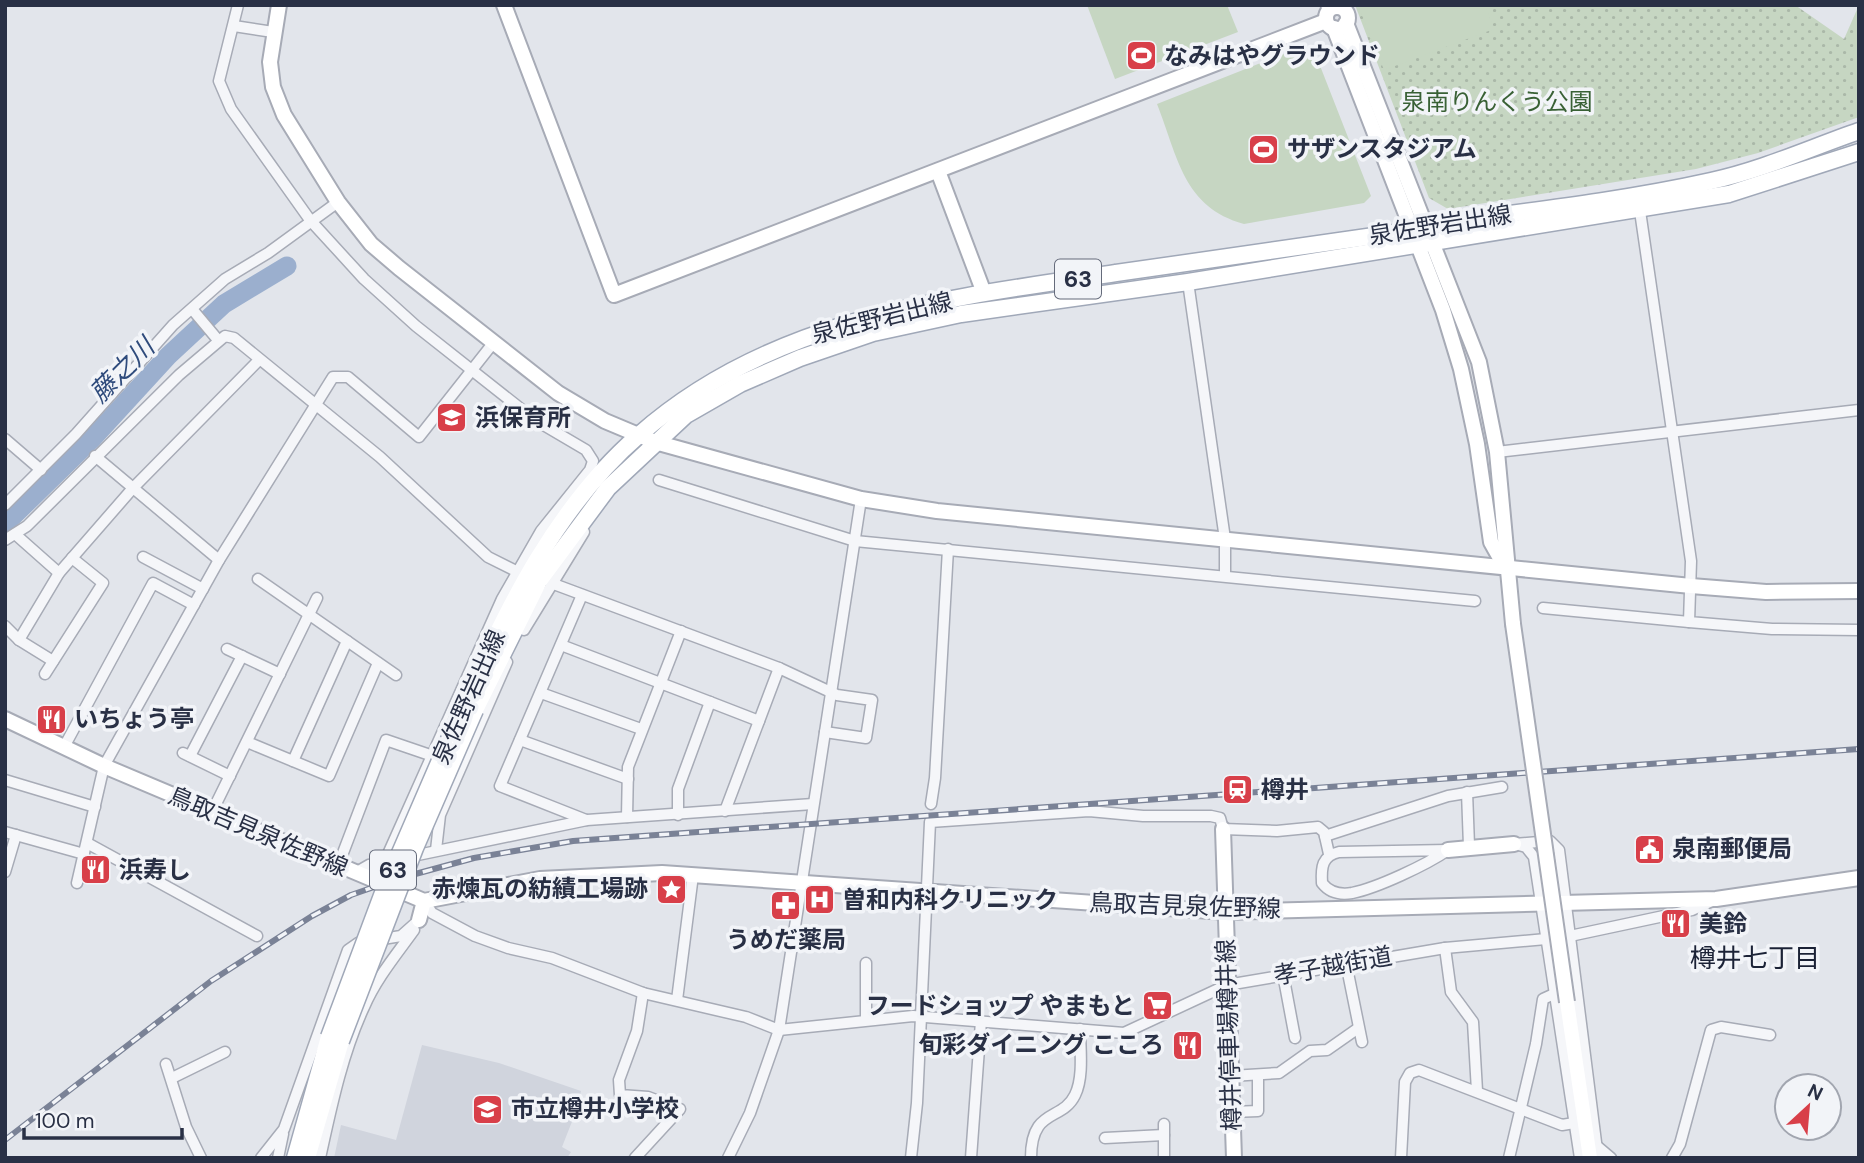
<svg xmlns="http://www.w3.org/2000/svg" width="1864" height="1163" font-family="'DM Sans','Noto Sans JP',sans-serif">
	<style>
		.built { fill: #d0d4dd }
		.park { fill: url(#park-dots) }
		.pitch { fill: #c6d6c2 }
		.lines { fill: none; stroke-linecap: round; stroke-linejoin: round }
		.river { stroke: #9bafce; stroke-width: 19 }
		.street-casing { stroke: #a7abb6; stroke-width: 13 }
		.secondary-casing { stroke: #a7abb6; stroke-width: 18 }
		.primary-casing { stroke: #a0a8b8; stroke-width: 19 }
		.street { stroke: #f5f6f9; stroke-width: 10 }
		.secondary { stroke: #fff; stroke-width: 14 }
		.primary { stroke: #fff; stroke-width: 16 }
		.rail-casing { stroke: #7a8296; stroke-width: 6 }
		.rail { stroke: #f2f4f8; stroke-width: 3.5; stroke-dasharray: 10; stroke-linecap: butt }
		.secondary-bridge-casing { stroke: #a7abb6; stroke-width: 18; stroke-linecap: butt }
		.primary-bridge-casing { stroke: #a0a8b8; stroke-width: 19; stroke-linecap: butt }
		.secondary-bridge { stroke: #fff; stroke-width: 14 }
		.primary-bridge { stroke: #fff; stroke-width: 16 }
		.labels { text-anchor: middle; stroke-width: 7; stroke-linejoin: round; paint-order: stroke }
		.shield { fill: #f2f4f8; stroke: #656b7b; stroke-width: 2 }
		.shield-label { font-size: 23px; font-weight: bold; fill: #293045 }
		.poi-label { font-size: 24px; font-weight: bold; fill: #293045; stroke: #f2f4f8; text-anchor: start }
		.park-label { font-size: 24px; fill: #396135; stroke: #f2f4f8 }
		.street-label { font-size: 24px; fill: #293045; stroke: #f2f4f8 }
		.water-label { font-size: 26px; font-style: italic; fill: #2f4b7c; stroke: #f2f4f8 }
		.neighbourhood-label { font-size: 26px; fill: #1b2236; stroke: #f2f4f8 }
	</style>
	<defs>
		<pattern id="park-dots" width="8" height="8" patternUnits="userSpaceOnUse" patternTransform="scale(1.75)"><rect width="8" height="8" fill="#c6d6c2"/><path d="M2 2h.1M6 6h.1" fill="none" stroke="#aab8a8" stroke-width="1.8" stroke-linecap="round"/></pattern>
	</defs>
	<rect width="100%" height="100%" fill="#e2e5eb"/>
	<!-- built -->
	<path class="built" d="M 422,1045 L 499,1063 L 581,1091 L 579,1099 L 569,1098 L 573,1119 L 562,1147 L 571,1152 L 567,1158 L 334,1158 L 341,1125 L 396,1140 Z"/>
	<!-- park -->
	<path class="park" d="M 1355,5 L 1795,5 L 1844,39 L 1859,5 L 1859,117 L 1758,153 L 1696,169 L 1448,209 L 1429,198 Z"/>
	<!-- pitch -->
	<g class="pitch">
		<path d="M 1087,5 L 1227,5 L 1238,32 L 1115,79 Z"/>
		<path d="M 1358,5 L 1485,5 L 1494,29 L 1384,70 Z"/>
		<path d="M 1296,49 L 1317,58 L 1371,196 L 1364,203 L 1244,224 C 1183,207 1178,157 1157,104 Z"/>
	</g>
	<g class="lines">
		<!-- river -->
		<path class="river" d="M 5,524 L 91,440 L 168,356 L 224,304 L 287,266"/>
		<defs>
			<g id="street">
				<path d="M 238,5 L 219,81 L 231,109 L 310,220 L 364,279 L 416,326 L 535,420 L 586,450 L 593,461 L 590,470 L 541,531 L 502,599 L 384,863"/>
				<path d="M 1326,5 L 1328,11"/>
				<path d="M 1337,5 L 1338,7"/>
				<path d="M 234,26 L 273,32"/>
				<path d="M 1640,211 L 1691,561 L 1689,622 L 1772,629 L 1859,630"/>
				<path d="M 1188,282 L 1225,539 L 1225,576"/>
				<path d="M 192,309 L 218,340"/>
				<path d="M 5,439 L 41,470"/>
				<path d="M 1497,452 L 1859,410"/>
				<path d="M 95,456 L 219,560"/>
				<path d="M 659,480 L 855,541 L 1475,601"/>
				<path d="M 5,505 L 76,434 L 173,325 L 225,279 L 268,253 L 338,202"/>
				<path d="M 15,534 L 59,573"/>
				<path d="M 5,540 L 27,526 L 179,375 L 225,336 L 234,338 L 380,457 L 488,557 L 516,571"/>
				<path d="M 143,557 L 203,589"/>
				<path d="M 258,579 L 396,675"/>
				<path d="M 551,583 L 779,668 L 837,695 L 872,700 L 866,738 L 825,732"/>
				<path d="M 582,595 L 500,786 L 586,820"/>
				<path d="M 1543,608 L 1689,622"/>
				<path d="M 5,626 L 19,640 L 53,661"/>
				<path d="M 524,630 L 584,532"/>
				<path d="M 19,640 L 59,573 L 133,488 L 259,360"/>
				<path d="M 561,645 L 710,702 L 678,789 L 678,815"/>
				<path d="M 227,649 L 280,674"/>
				<path d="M 45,674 L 103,583 L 72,558"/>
				<path d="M 541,693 L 641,729"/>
				<path d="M 710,702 L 759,721"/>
				<path d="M 520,740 L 628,779"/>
				<path d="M 247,742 L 329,776 L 378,663"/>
				<path d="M 64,747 L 153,583 L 194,605"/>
				<path d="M 183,753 L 230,776"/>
				<path d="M 190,756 L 242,656"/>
				<path d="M 293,761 L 347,641"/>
				<path d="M 5,780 L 95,807"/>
				<path d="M 1467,792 L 1469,846"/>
				<path d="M 931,804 L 935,778 L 948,549"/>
				<path d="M 725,811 L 779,668"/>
				<path d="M 212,812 L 317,598"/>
				<path d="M 627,817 L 628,767 L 681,631"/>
				<path d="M 5,832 L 84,854"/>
				<path d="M 1325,836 L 1448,796 L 1502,787"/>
				<path d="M 87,843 L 257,936"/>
				<path d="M 1514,844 L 1550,841 L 1559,850 L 1598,1158"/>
				<path d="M 1515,844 L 1526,847 L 1534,857 L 1580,1158"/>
				<path d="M 436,850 L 440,815 L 507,662"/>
				<path d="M 1448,850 C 1426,865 1377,888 1352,893 C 1340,895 1329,892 1322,883 C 1321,867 1322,856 1339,852 Z"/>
				<path d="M 408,857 L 587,820 L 813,804"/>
				<path d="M 338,866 L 386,740 L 430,755"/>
				<path d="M 5,872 L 16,835"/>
				<path d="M 355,873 L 369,865 L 390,861"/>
				<path d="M 77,883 L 104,766 L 219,560 L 333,377 L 348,377 L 419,437 L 494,342"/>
				<path d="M 424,901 L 432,913 L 475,936 L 508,948 L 552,958 L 643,993 L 746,1017 L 779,1030 L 913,1016 L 1124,1033 L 1227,985 L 1445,948 L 1546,939"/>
				<path d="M 1570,936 L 1692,910 L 1712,901"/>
				<path d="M 1445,948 L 1451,992 L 1473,1022 L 1477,1091"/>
				<path d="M 1346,963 L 1362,1042"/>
				<path d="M 1283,974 L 1295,1038"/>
				<path d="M 677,1000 L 693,875"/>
				<path d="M 866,1020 L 866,963"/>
				<path d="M 166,1064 L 186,1127 L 201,1158"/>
				<path d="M 1231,1076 L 1279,1073 L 1310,1051 L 1327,1050 L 1357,1029"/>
				<path d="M 172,1078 L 225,1052"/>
				<path d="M 1232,1112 L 1258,1111 L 1258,1075"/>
				<path d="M 1164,1124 L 1164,1158"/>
				<path d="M 1105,1138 L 1164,1135"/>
				<path d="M 1598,1147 L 1611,1158"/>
				<path d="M 261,1158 L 284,1129 L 348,950 L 358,943 L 401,936 L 419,920"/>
				<path d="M 278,1158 L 283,1134"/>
				<path d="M 320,1158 C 331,1108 342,1054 364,1007 C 376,979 396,955 414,930"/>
				<path d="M 635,1158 L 680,1109 L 648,1097 L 620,1095 L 619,1080 L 637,1031 L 643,993"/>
				<path d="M 728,1158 L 750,1113 L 779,1030 L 861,499"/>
				<path d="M 911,1158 L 917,1103 L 930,822 L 1089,811 L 1143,816 L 1211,816 L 1220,818 L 1223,829 L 1277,831 L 1318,827 L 1324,832 L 1329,854"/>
				<path d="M 971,1158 L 981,1021"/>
				<path d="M 1031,1158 C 1031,1107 1062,1122 1075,1095 C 1084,1077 1080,1048 1080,1029"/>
				<path d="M 1401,1158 L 1405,1082 L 1410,1073 L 1419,1070 L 1562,1125 L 1574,1123"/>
				<path d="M 1509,1158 L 1536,1044 L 1543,999 L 1554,994"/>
				<path d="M 1672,1158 L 1680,1144 L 1711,1030 L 1721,1027 L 1770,1035"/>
			</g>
			<g id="secondary">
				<path d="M 279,5 L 270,62 L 273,87 L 284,115 L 338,202 L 371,244 L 399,268 L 558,393 L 605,421 L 655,442 L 861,499 L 937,511 L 1691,586 L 1766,592 L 1859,591"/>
				<path d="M 504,5 L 614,295 L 1326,21"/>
				<circle cx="1337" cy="18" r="11"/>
				<path d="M 1346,23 L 1479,362 L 1497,452 L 1513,624"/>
				<path d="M 1334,28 L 1443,310 L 1461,369 L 1477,444 L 1491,542 L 1505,567"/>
				<path d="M 938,171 L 984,293"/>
				<path d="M 5,719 L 104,766 L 424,901 L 540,879 L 662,873 L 1225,912 L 1716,899 L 1859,878"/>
				<path d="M 1223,829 L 1234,1158"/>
				<path d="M 1448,850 L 1514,844"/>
				<path d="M 419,920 L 424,901"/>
				<path d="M 1567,1002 L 1590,1158"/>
			</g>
			<g id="primary">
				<path d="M 464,705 C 507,608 557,506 639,435 C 772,317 948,298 1116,273 C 1214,259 1312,245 1409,231 L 1425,225 C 1520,212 1617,202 1711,181 C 1762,170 1810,148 1859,131"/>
				<path d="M 475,710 L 539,581 L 608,488 L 686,415 L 740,384 L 800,358 L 873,333 L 961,314 L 1188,282 L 1729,194 L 1859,152"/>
				<path d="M 295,1158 L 329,1037"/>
				<path d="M 307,1158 L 341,1041"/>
			</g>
		</defs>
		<!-- street casing -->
		<use href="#street" class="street-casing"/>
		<!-- secondary casing -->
		<use href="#secondary" class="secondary-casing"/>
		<!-- primary casing -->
		<use href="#primary" class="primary-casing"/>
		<!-- street -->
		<use href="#street" class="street"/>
		<!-- secondary -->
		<use href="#secondary" class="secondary"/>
		<!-- primary -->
		<use href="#primary" class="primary"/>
		<defs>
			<path id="rail" d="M 5,1140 L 211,981 L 312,916 L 351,895 L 397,879 L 474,858 L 573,841 L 1859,749"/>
		</defs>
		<!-- rail casing -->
		<use href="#rail" class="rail-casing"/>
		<!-- rail -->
		<use href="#rail" class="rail"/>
		<defs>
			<path id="secondary-bridge" d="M 1513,624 L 1567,1002"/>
			<g id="primary-bridge">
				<path d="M 329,1037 L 384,890 L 464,705"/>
				<path d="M 341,1041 L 415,848 L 475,710"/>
			</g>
		</defs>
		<!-- secondary-bridge casing -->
		<use href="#secondary-bridge" class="secondary-bridge-casing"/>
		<!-- primary-bridge casing -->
		<use href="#primary-bridge" class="primary-bridge-casing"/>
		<!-- secondary-bridge -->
		<use href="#secondary-bridge" class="secondary-bridge"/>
		<!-- primary-bridge -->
		<use href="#primary-bridge" class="primary-bridge"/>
	</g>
	<!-- icons -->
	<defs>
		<symbol id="stadium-square" viewBox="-11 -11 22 22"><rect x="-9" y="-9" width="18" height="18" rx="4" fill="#d83f49" stroke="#f2f4f8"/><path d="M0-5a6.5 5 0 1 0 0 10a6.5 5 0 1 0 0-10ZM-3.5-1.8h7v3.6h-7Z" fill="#fff"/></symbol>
		<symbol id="school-square" viewBox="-11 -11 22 22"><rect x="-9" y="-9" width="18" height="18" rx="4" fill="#d83f49" stroke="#f2f4f8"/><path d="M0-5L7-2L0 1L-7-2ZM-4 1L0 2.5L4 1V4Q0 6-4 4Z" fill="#fff"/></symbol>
		<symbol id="restaurant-square" viewBox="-11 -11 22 22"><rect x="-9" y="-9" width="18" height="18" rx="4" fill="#d83f49" stroke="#f2f4f8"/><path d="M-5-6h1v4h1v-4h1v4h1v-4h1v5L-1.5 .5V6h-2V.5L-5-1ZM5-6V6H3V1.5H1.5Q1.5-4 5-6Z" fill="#fff"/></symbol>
		<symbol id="station-square" viewBox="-11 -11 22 22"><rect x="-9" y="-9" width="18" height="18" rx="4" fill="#d83f49" stroke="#f2f4f8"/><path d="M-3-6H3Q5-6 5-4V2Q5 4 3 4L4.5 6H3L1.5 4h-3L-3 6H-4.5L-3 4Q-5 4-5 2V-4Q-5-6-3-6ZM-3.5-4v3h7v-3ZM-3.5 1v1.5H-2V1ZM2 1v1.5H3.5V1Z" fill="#fff"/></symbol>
		<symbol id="civic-square" viewBox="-11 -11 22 22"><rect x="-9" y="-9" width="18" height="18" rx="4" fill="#d83f49" stroke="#f2f4f8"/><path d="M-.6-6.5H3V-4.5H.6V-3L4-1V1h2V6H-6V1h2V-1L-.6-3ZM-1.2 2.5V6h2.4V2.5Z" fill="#fff"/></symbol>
		<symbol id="sight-square" viewBox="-11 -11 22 22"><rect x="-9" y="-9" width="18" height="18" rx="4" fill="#d83f49" stroke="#f2f4f8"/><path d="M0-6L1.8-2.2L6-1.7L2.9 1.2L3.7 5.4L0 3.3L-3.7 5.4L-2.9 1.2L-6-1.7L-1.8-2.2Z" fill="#fff"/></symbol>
		<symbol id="hospital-square" viewBox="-11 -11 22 22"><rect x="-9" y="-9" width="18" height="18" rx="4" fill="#d83f49" stroke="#f2f4f8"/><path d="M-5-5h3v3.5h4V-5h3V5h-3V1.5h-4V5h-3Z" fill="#fff"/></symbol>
		<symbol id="pharmacy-square" viewBox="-11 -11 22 22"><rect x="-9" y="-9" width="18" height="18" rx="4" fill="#d83f49" stroke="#f2f4f8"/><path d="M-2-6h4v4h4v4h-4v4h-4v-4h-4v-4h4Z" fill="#fff"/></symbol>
		<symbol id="supermarket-square" viewBox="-11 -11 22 22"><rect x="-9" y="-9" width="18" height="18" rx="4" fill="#d83f49" stroke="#f2f4f8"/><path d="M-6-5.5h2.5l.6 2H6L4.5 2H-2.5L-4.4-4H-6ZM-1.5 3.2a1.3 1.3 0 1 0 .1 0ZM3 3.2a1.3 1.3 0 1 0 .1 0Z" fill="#fff"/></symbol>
	</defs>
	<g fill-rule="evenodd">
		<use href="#stadium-square" x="1124" y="38" width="35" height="35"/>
		<use href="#stadium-square" x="1246" y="132" width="35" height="35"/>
		<use href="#school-square" x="434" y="400" width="35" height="35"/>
		<use href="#restaurant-square" x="34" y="702" width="35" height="35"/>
		<use href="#station-square" x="1220" y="772" width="35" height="35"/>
		<use href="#civic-square" x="1632" y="832" width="35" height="35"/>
		<use href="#restaurant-square" x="78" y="852" width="35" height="35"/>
		<use href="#sight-square" x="654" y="872" width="35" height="35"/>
		<use href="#hospital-square" x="802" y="882" width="35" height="35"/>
		<use href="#pharmacy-square" x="768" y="888" width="35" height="35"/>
		<use href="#restaurant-square" x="1658" y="906" width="35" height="35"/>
		<use href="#supermarket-square" x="1140" y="988" width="35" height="35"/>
		<use href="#restaurant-square" x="1170" y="1028" width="35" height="35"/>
		<use href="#school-square" x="470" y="1092" width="35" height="35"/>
	</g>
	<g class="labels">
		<!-- shield labels -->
		<g class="shield">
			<rect x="1055" y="259.5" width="46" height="39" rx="5"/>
			<rect x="370" y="850.5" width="46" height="39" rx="5"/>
		</g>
		<g class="shield-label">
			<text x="1078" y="287">63</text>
			<text x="393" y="878">63</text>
		</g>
		<!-- poi labels -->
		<g class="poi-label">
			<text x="1164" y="64">なみはやグラウンド</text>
			<text x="1287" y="157">サザンスタジアム</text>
			<text x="475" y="426">浜保育所</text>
			<text x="74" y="727">いちょう亭</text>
			<text x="1261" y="798">樽井</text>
			<text x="1672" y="857">泉南郵便局</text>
			<text x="119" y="878">浜寿し</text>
			<text x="648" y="897" text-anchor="end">赤煉瓦の紡績工場跡</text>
			<text x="842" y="908">曽和内科クリニック</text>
			<text x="1699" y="932">美鈴</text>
			<text x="786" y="948" text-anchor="middle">うめだ薬局</text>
			<text x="1135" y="1014" text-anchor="end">フードショップ やまもと</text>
			<text x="1164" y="1053" text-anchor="end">旬彩ダイニング こころ</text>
			<text x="511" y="1117">市立樽井小学校</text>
		</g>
		<!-- park labels -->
		<g class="park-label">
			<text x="1497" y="110">泉南りんくう公園</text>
		</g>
		<!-- street labels -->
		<g class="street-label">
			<text transform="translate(1440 225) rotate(-9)" y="8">泉佐野岩出線</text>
			<text transform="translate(882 318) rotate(-14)" y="8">泉佐野岩出線</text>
			<text transform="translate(469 697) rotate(-66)" y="8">泉佐野岩出線</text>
			<text transform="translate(258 832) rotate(23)" y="8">鳥取吉見泉佐野線</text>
			<text transform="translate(1185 906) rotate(2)" y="8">鳥取吉見泉佐野線</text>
			<text transform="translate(1333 966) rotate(-10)" y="8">孝子越街道</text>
			<text transform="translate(1229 1035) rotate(-92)" y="8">樽井停車場樽井線</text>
		</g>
		<!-- water labels -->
		<g class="water-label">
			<text transform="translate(122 370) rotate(-45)" y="9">藤之川</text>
		</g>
		<!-- neighbourhood labels -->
		<g class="neighbourhood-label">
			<text x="1755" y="967">樽井七丁目</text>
		</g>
	</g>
	<!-- border -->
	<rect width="1864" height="1163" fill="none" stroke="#293045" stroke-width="14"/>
	<!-- north arrow -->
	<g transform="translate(1808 1107) rotate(26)"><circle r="33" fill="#f2f4f8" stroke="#a2a6b0" stroke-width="2"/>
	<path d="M0-5L12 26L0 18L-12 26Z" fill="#d83f49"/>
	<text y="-10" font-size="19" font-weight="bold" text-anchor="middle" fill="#293045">N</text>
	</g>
	<!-- scale -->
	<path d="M24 1128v10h158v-10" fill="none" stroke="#293045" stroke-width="3.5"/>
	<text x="35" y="1128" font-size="21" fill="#293045" stroke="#f2f4f8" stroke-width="5" paint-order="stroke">100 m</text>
</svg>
